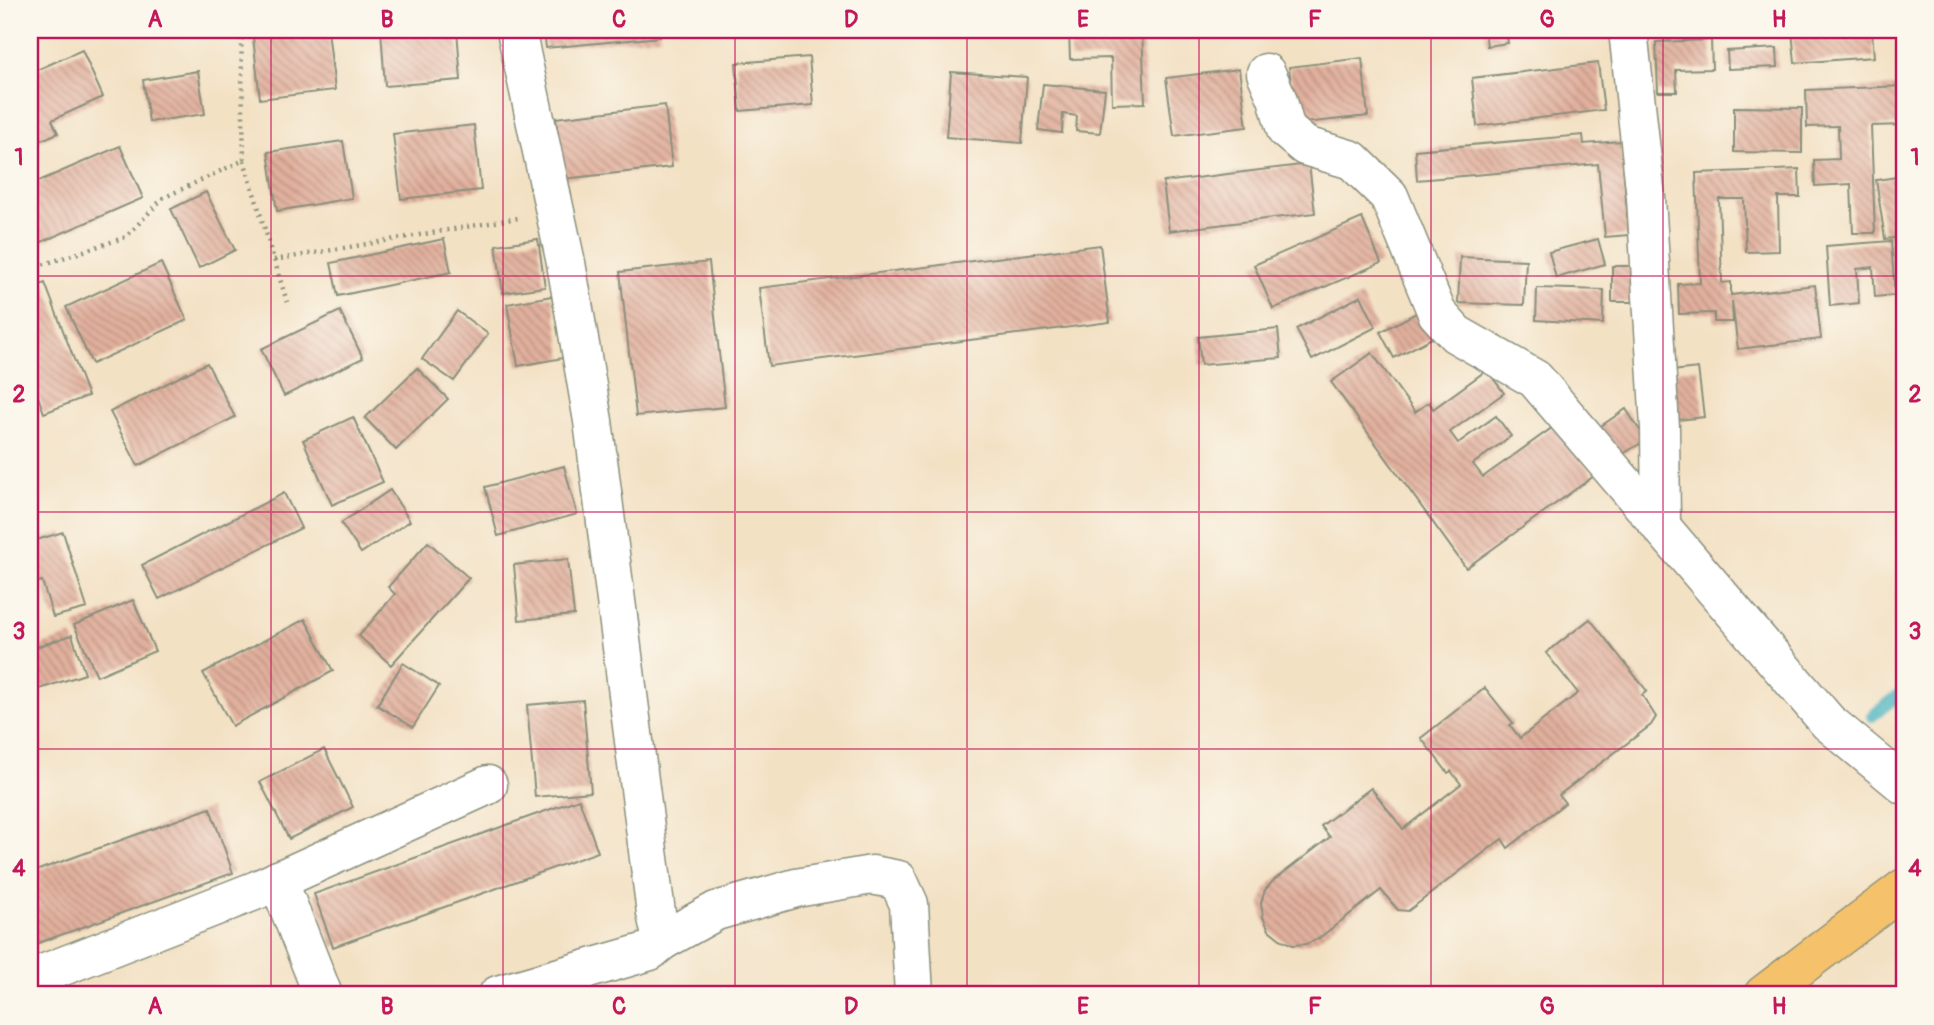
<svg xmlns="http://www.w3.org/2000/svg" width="1934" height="1025" font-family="Pangolin,sans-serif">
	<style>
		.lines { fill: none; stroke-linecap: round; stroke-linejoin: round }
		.stream { stroke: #40afbc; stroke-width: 12 }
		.building { fill: url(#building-back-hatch) }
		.minor-casing { stroke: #898f7c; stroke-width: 41 }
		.major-casing { stroke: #898f7c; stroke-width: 41 }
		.path { stroke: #898f7c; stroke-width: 4.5; stroke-dasharray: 2 5; stroke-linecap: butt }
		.minor { stroke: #fff; stroke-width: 38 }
		.major { stroke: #f5c16b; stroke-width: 38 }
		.grid { fill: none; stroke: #c2185b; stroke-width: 2; stroke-opacity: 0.55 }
		.neatline { fill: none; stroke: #c2185b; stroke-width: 2.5 }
		.grid-label { font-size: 23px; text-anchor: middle; font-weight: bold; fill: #c2185b }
	</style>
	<defs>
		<pattern id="building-back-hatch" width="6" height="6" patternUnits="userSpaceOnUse" patternTransform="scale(1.75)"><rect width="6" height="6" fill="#e2b09d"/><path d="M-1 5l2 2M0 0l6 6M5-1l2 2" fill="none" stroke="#b79081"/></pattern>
	</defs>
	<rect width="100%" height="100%" fill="#fbf7ec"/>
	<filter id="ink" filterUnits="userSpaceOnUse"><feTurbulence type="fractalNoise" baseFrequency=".0143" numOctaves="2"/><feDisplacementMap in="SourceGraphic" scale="14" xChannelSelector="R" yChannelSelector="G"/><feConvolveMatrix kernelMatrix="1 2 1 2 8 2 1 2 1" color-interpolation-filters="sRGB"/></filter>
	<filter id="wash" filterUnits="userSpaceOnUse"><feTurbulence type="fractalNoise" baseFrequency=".00686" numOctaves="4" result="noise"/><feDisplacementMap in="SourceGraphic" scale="28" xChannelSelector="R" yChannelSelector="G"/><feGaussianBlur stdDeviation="1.57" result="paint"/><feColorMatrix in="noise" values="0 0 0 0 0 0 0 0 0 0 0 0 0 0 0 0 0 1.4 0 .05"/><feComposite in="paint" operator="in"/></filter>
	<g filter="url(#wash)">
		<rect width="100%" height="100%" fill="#f3e1c4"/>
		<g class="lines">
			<!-- stream -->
			<path class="stream" d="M 1872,716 L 1904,691"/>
		</g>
		<g id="blocks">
			<!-- building -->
			<g class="building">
				<path d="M 319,30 L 328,30 L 335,90 L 260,99 L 253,37 Z"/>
				<path d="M 381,30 L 457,30 L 461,80 L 385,86 Z"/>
				<path d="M 544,30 L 659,30 L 660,37 L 546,48 Z"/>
				<path d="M 1069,30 L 1142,30 L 1145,103 L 1112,104 L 1111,58 L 1070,59 Z"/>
				<path d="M 1485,30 L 1506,30 L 1508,43 L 1487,46 Z"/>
				<path d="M 1792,30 L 1872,30 L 1874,57 L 1795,63 Z"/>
				<path d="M 1711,40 L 1712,69 L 1676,70 L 1677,92 L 1658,92 L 1656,42 Z"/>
				<path d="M 1777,48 L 1778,67 L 1728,69 L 1727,51 Z"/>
				<path d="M 82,50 L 103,97 L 52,120 L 58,133 L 30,145 L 30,73 Z"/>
				<path d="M 809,57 L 813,105 L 740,111 L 736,63 Z"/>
				<path d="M 1362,58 L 1368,116 L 1296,124 L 1289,67 Z"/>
				<path d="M 1598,63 L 1604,110 L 1477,126 L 1472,78 Z"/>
				<path d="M 1239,69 L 1247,127 L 1174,136 L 1166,78 Z"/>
				<path d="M 198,71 L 205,114 L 149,122 L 143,80 Z"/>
				<path d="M 951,72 L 1027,77 L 1022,143 L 946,137 Z"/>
				<path d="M 1043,84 L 1105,90 L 1100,133 L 1076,131 L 1077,116 L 1063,114 L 1062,133 L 1038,130 Z"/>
				<path d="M 1904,86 L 1904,125 L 1871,126 L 1875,233 L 1853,233 L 1851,184 L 1815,186 L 1814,160 L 1839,159 L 1838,126 L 1807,127 L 1806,90 Z"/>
				<path d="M 665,105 L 672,167 L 563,179 L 556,118 Z"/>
				<path d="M 1734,107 L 1802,108 L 1802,153 L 1734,152 Z"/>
				<path d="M 474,125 L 481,190 L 401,199 L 393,134 Z"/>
				<path d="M 1583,135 L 1584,144 L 1621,141 L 1629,235 L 1605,237 L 1598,164 L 1417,180 L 1415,150 Z"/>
				<path d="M 343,141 L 352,198 L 277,211 L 268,152 Z"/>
				<path d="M 120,146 L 143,198 L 30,247 L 30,185 Z"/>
				<path d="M 1309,164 L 1315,213 L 1169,231 L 1163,182 Z"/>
				<path d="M 1799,169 L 1800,197 L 1778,197 L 1779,251 L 1746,252 L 1744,199 L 1719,199 L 1722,283 L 1731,282 L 1731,295 L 1815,285 L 1821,339 L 1738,349 L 1732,301 L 1733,322 L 1714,322 L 1714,313 L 1679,314 L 1678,284 L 1700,283 L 1696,173 Z"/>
				<path d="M 1904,176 L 1904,237 L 1885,239 L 1876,180 Z"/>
				<path d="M 206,192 L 235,250 L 199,268 L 171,209 Z"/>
				<path d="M 1362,218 L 1381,263 L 1273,309 L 1254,265 Z"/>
				<path d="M 444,239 L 451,272 L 338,296 L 331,263 Z"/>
				<path d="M 538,239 L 545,287 L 503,293 L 496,245 Z"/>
				<path d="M 1598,239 L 1605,264 L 1556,278 L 1549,252 Z"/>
				<path d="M 1891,241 L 1895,295 L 1875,297 L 1873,267 L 1857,269 L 1859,303 L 1830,306 L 1826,246 Z"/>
				<path d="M 1100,245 L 1110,322 L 769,366 L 759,288 Z"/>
				<path d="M 1460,257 L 1526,260 L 1524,305 L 1458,303 Z"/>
				<path d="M 709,262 L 725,407 L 636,416 L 620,272 Z"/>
				<path d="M 161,263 L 187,320 L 92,364 L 66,307 Z"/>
				<rect x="1612" y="266" width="29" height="36"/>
				<path d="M 45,283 L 88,396 L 44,413 L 30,375 L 30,289 Z"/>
				<path d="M 1537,288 L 1604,290 L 1603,324 L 1536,320 Z"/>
				<path d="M 552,296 L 563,358 L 518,366 L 507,304 Z"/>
				<path d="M 1361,296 L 1376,327 L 1312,360 L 1296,329 Z"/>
				<path d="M 340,311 L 363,358 L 284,396 L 261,349 Z"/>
				<path d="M 457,311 L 488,334 L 454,381 L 422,359 Z"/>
				<path d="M 1418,312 L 1432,338 L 1394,358 L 1380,332 Z"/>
				<path d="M 1278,329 L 1281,358 L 1201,365 L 1198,337 Z"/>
				<path d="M 1372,353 L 1415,412 L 1429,402 L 1433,409 L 1487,370 L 1504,393 L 1450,432 L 1458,443 L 1496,416 L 1511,436 L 1473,464 L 1483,477 L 1556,425 L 1594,476 L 1466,568 L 1331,382 Z"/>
				<path d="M 207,363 L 235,417 L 138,466 L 110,412 Z"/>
				<path d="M 417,368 L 448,399 L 396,450 L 365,418 Z"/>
				<path d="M 1698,368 L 1704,417 L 1678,420 L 1672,371 Z"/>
				<path d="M 1626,409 L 1646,440 L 1618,457 L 1598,428 Z"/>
				<path d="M 353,417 L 383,482 L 332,505 L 303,440 Z"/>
				<path d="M 564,466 L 577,514 L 498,536 L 485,487 Z"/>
				<path d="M 390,490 L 410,521 L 361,553 L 341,523 Z"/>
				<path d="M 284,493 L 301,528 L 159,599 L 142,565 Z"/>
				<path d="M 63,532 L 87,608 L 53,617 L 42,581 L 30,584 L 30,542 Z"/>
				<path d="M 428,542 L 469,578 L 391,665 L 359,636 L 395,594 L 388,587 Z"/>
				<path d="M 568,559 L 574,615 L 519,620 L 514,565 Z"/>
				<path d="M 133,600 L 155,651 L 97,676 L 74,625 Z"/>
				<path d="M 305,619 L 333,671 L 232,726 L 203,673 Z"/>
				<path d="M 1590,619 L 1647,691 L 1642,695 L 1656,717 L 1651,725 L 1559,795 L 1565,803 L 1508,848 L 1502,839 L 1408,911 L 1398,910 L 1381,890 L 1318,939 L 1306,944 L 1293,945 L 1280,939 L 1269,930 L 1263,917 L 1261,903 L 1265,890 L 1273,881 L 1330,837 L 1321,826 L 1371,788 L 1403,829 L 1461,784 L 1451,771 L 1448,773 L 1421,738 L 1485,688 L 1513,723 L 1510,725 L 1520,738 L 1578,693 L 1546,653 Z"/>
				<path d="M 72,635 L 85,674 L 30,692 L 30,649 Z"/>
				<path d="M 403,663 L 439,686 L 413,727 L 377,705 Z"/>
				<path d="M 583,700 L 591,792 L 535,797 L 527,705 Z"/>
				<path d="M 324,749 L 353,807 L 289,839 L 260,782 Z"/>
				<path d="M 579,799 L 598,852 L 333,947 L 314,894 Z"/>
				<path d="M 210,808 L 233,873 L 30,946 L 30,873 Z"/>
			</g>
		</g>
	</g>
	<g filter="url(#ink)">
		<use href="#blocks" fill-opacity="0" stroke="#898f7c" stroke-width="2"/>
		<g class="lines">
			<defs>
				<g id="minor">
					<path d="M 1628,30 L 1646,198 L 1660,427 L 1661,527"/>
					<path d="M 1266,73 L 1277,98 L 1286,130 L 1305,146 L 1352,160 L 1389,196 L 1437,313 L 1456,334 L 1535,379 L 1828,722 L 1904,785"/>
					<path d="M 278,880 L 323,995"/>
					<path d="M 662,941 L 716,911 L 796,888 L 872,875 L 898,880 L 909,904 L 914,995"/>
					<path d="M 30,979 L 257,890 L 488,785"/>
					<path d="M 498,995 L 650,951 L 662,941 L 656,913 L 593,421 L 566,263 L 516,30"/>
				</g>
				<path id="major" d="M 1763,995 L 1904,888"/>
			</defs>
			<!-- minor casing -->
			<use href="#minor" class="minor-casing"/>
			<!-- major casing -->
			<use href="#major" class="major-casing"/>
			<!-- path -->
			<g class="path">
				<path d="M 244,160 L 287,302"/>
				<path d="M 274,260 L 518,218"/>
				<path d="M 30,269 L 126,237 L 163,198 L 244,160 L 241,30"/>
			</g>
			<!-- minor -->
			<use href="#minor" class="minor"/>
			<!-- major -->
			<use href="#major" class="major"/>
		</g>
	</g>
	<!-- grid -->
	<path class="grid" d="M 271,30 L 271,995M 503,30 L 503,995M 735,30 L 735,995M 967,30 L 967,995M 1199,30 L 1199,995M 1431,30 L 1431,995M 1663,30 L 1663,995M 30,276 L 1904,276M 30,512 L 1904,512M 30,749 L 1904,749"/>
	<!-- margin -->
	<rect width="1934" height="1025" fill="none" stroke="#fbf7ec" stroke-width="77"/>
	<rect x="38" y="38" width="1858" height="948" class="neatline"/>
	<g class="grid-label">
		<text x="155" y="27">A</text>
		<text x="387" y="27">B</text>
		<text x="619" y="27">C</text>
		<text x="851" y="27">D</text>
		<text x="1083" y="27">E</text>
		<text x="1315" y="27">F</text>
		<text x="1547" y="27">G</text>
		<text x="1779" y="27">H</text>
		<text x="19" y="165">1</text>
		<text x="1915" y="165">1</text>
		<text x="19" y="402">2</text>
		<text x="1915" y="402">2</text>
		<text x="19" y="639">3</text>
		<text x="1915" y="639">3</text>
		<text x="19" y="876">4</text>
		<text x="1915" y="876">4</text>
		<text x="155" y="1014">A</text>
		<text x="387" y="1014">B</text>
		<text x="619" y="1014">C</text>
		<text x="851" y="1014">D</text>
		<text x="1083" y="1014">E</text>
		<text x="1315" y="1014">F</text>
		<text x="1547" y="1014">G</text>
		<text x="1779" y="1014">H</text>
	</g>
</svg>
